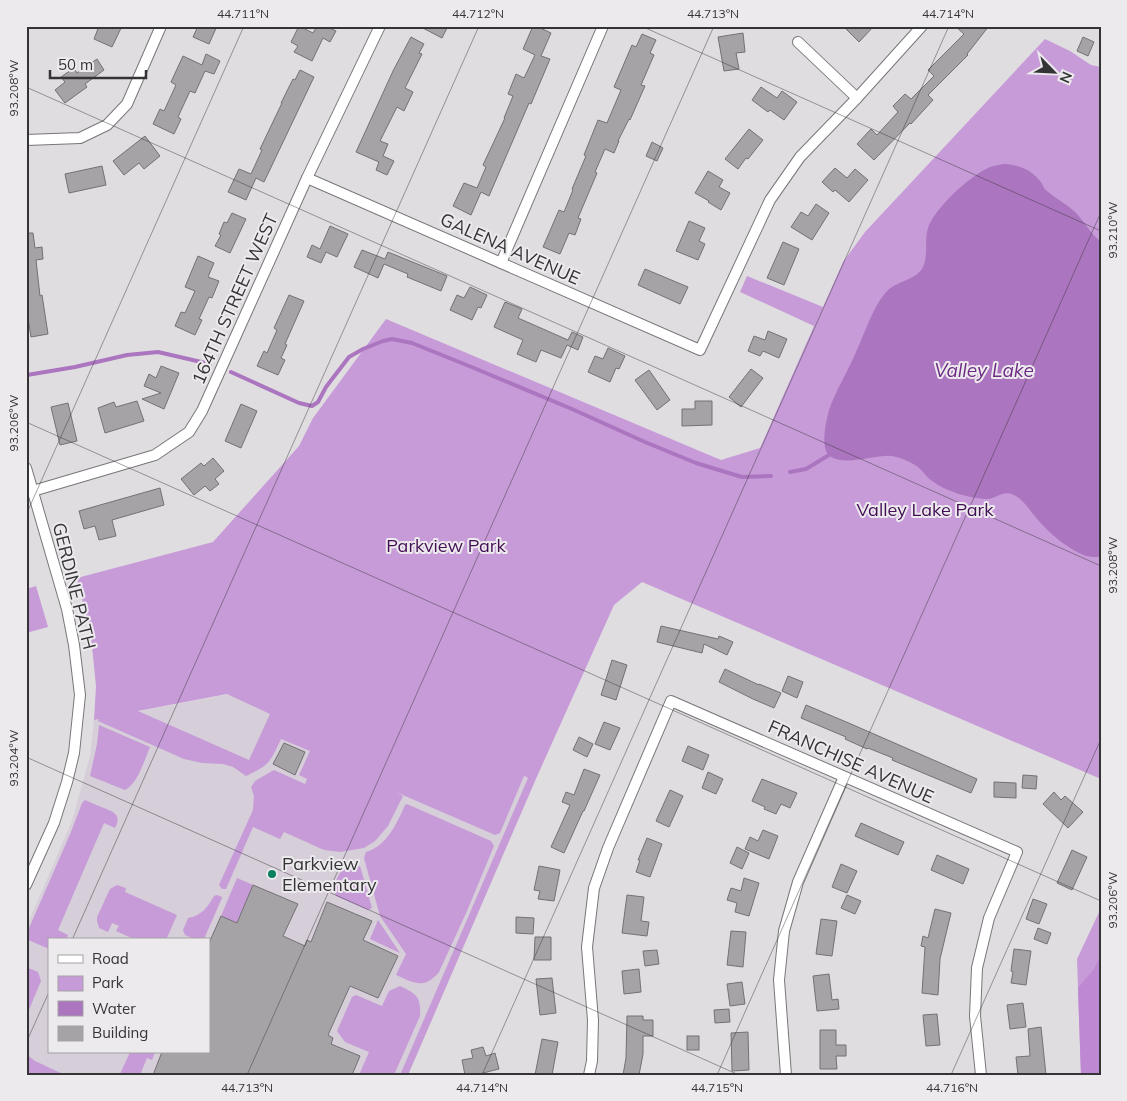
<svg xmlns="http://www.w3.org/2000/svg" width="1127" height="1101" font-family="Mulish,sans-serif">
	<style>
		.built { fill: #d6ced8; fill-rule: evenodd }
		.green { fill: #c79bd8; fill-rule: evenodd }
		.forest { fill: #be88d3 }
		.water { fill: #ab76bf }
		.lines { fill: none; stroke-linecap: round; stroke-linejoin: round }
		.stream { stroke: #ab76bf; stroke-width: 4 }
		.building { fill: #a5a3a6; stroke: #737174 }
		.street-casing { stroke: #79767a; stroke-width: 12 }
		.street { stroke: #fff; stroke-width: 10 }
		.ticks { fill: none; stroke: #343335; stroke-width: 1; stroke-opacity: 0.45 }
		.poi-dot { fill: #0b805f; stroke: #edeaee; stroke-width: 2 }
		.labels { text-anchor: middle; stroke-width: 4; stroke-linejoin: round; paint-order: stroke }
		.street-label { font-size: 18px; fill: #343335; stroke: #edeaee }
		.park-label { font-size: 18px; fill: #430f54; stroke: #edeaee }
		.poi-label { font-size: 18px; fill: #343335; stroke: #edeaee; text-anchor: start }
		.water-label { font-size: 19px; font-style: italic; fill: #6d2b84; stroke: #edeaee }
		.neatline { fill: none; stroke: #343335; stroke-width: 2 }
		.ticks-label { font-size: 12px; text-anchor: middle; fill: #343335 }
	</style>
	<rect width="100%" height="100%" fill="#e0dde1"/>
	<!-- built -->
	<path class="built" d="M 303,680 L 535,781 L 408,1075 L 26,1075 L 26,928 L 72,821 L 90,756 L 94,720 ZM 49,940 L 209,940 L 209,1052 L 49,1052 Z"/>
	<!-- green -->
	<g class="green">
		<path d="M 1045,39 L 1070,51 L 1091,65 L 1101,67 L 1101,779 L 642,582 L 614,605 L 535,781 L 408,1075 L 400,1075 L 528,778 L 524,776 L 500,833 L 495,835 L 396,792 L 403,796 L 388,826 L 375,841 L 364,848 L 340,852 L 324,850 L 284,832 L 280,839 L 253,827 L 226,889 L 222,889 L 219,885 L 253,810 L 254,796 L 251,787 L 255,781 L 274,770 L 305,784 L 307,779 L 299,775 L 310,751 L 281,739 C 270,763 269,765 246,776 L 233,767 L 223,764 L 202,763 L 184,759 L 98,721 L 99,719 L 94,720 L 96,686 L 91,636 L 77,578 L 213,542 L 299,446 L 313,418 L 386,319 L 721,460 L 760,448 L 814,326 L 740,292 L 747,276 L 823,307 L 843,262 L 865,232 ZM 227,694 L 270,714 L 249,760 L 138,711 Z"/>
		<path d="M 36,586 L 48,627 L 26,633 L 26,589 Z"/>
		<path d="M 99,725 L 150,747 C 144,761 138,783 125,790 L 90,776 L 97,744 Z"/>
		<path d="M 85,800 C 91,803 97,805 104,808 C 114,812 122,815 115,828 L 104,823 L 58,930 L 68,935 L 66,940 L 49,940 L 49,949 L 26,939 L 26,935 L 71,832 L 82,803 Z"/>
		<path d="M 407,804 L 491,841 L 494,846 L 467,911 L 439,972 C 424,990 414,983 396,975 L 406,954 L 380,916 L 364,858 L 366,852 C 387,846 397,823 405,805 Z"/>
		<path d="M 360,866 L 372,908 L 368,910 L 336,896 L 333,888 C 342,868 339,870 360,866 Z"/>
		<path d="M 237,878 L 253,885 L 237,923 L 221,916 Z"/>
		<path d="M 117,885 L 126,888 L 125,892 L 177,915 L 166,940 L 136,940 L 116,931 L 119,926 L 112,923 L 108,932 L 99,928 L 97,921 L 97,917 L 110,889 Z"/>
		<path d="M 217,895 L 222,897 L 222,898 L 204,939 L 196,940 L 185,935 L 183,930 L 188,918 C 201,916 208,907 214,896 Z"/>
		<path d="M 1101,908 L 1101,1075 L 1081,1075 L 1077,959 Z"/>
		<path d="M 378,920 L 400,953 L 370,939 Z"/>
		<path d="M 26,967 L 38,972 L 41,981 L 26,1017 Z"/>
		<path d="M 400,986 C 417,994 421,997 420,1016 L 394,1075 L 359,1075 L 369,1052 L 345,1042 L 337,1031 L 352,997 L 356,995 L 382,1006 L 389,991 Z"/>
		<path d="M 130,1052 L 155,1052 L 152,1060 L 147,1058 L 140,1075 L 119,1075 L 121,1072 Z"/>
		<path d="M 26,1054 L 35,1061 L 65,1075 L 26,1075 Z"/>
	</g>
	<!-- forest -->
	<path class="forest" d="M 1101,955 L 1101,1075 L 1081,1075 L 1078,988 L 1094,969 Z"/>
	<!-- water -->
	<path class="water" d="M 1004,164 C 1019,165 1031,169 1041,182 C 1043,185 1044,189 1047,191 C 1056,199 1067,204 1075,212 C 1085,222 1090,233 1101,242 L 1101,557 C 1096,557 1090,557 1086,556 C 1068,549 1050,534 1038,520 C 1030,511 1024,500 1014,495 C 1003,489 995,500 985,499 C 969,498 945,491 932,481 C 926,477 922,469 915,465 C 908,461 900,457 891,456 C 876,454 835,470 826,451 C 822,440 826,422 829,410 C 836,390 848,371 856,352 C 865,333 873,306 887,291 C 897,281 913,281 922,269 C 929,257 924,240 928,228 C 934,209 968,178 986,169 C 991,166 998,165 1004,164 Z"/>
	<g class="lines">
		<!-- stream -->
		<g class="stream">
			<path d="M 231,372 L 299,403 L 312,406 L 318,402 L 326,387 L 349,357 L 363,349 L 383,341 L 392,339 L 412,343 L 474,368 L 572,409 L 645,442 L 696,463 L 742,477 L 771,476"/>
			<path d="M 27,375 L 75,367 L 127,355 L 158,352 L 210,364"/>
			<path d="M 790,472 L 806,469 L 829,455"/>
		</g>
	</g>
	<!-- building -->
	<g class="building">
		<path d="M 99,26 L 122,26 L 112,47 L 94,39 Z"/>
		<path d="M 198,26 L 217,26 L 209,44 L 193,37 Z"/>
		<path d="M 299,26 L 313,33 L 317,26 L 325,26 L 336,31 L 330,42 L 323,38 L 312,61 L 294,52 L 298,46 L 291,42 Z"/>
		<path d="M 419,26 L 448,26 L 442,38 Z"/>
		<path d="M 533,26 L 536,26 L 551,33 L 541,56 L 550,59 L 531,104 L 529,103 L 489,196 L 481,192 L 471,215 L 453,206 L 464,183 L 477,188 L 486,167 L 483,165 L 505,118 L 504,118 L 513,96 L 508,94 L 516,74 L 524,78 L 535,55 L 523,49 Z"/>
		<path d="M 843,26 L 874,26 L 859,42 Z"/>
		<path d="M 955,26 L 989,26 L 967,54 L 968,55 L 928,95 L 933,100 L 911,124 L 910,123 L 874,160 L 857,144 L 871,129 L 877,135 L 898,112 L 893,106 L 905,94 L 911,99 L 934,76 L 928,70 L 964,34 Z"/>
		<path d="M 743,33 L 745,52 L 736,53 L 739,69 L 724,71 L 718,37 Z"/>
		<path d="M 642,34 L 656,40 L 650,53 L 654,55 L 641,85 L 645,86 L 630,120 L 629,119 L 618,141 L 619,141 L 614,153 L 605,149 L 595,172 L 597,173 L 578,218 L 581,219 L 575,235 L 569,233 L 560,254 L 543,247 L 559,210 L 564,212 L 573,190 L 572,189 L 586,156 L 584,155 L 598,120 L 607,123 L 621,90 L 614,87 L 632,45 L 636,47 Z"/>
		<path d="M 411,37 L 424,44 L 419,53 L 422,54 L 405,88 L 413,92 L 404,111 L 397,107 L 380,141 L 388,144 L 383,156 L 394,161 L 387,175 L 376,170 L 379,162 L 356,152 L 393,71 Z"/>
		<path d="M 1083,37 L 1094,42 L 1088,56 L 1077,51 Z"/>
		<path d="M 206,54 L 220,61 L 214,74 L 205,71 L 195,93 L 190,91 L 178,117 L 181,119 L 174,134 L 153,124 L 160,109 L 164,111 L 176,85 L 171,82 L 183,56 L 202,65 Z"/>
		<path d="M 97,59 L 104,70 L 85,84 L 87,87 L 65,103 L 55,90 L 65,82 L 61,77 L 74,68 L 77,73 Z"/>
		<path d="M 300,70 L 314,77 L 264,182 L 256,178 L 246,200 L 228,192 L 239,169 L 251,174 L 262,150 L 260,149 L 282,103 L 281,103 L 293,79 L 295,80 Z"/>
		<path d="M 761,87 L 777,98 L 782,91 L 797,102 L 784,120 L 770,110 L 768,112 L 752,100 Z"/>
		<path d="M 749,129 L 763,140 L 748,159 L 746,158 L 738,169 L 725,159 Z"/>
		<path d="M 145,136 L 160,156 L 144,169 L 139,163 L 124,175 L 113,161 Z"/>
		<path d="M 652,142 L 663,148 L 657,161 L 646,156 Z"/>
		<path d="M 102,166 L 106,185 L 69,193 L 65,174 Z"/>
		<path d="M 835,168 L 847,178 L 855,169 L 868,180 L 849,202 L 835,190 L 833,192 L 822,182 Z"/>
		<path d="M 708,171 L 723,180 L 719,187 L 730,193 L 721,210 L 708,202 L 709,201 L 695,193 Z"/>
		<path d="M 816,204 L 829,213 L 812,240 L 791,227 L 801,212 L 808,216 Z"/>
		<path d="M 232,213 L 246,219 L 230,253 L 215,246 L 221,235 L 219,234 L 224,222 L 227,223 Z"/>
		<path d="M 689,221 L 705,228 L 699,241 L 705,244 L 698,260 L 676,251 Z"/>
		<path d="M 330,226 L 348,234 L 337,257 L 326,252 L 321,263 L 307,257 L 312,245 L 320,249 Z"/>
		<path d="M 26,233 L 33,233 L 35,248 L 42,247 L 43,259 L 36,260 L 40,296 L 42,295 L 48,334 L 31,337 L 26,305 Z"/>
		<path d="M 783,242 L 799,249 L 784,285 L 767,278 Z"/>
		<path d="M 362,250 L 385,259 L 388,252 L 447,276 L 441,291 L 407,277 L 408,274 L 384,264 L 378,278 L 354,267 Z"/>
		<path d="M 198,256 L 214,263 L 208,277 L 219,281 L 212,298 L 209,297 L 199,319 L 202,320 L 195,335 L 175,326 L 181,312 L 185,313 L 195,291 L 185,287 Z"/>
		<path d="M 645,269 L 688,287 L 680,304 L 638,285 Z"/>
		<path d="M 470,287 L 487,295 L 481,308 L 478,307 L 472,320 L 450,310 L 457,295 L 464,298 Z"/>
		<path d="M 289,295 L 304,301 L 285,344 L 287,345 L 281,358 L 285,360 L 278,375 L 257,366 L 264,351 L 267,353 L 277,330 L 274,328 Z"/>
		<path d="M 505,302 L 522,309 L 518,318 L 568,340 L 572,332 L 583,337 L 578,350 L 567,345 L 561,358 L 541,350 L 536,362 L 517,354 L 523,340 L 494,327 Z"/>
		<path d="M 768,331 L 787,339 L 779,358 L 763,351 L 760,356 L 748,351 L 754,336 L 765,340 Z"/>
		<path d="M 608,348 L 625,356 L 619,369 L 616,368 L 610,382 L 588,372 L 595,356 L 603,359 Z"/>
		<path d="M 161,366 L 179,373 L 164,409 L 142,399 L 161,393 L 144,386 L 149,374 L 156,378 Z"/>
		<path d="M 751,369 L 763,378 L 741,407 L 729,397 Z"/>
		<path d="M 649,370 L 670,400 L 657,410 L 635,380 Z"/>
		<path d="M 137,401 L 144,421 L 105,433 L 98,408 L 114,402 L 116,407 Z"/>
		<path d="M 695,401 L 712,401 L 712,425 L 682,426 L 682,409 L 695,409 Z"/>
		<path d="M 68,403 L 77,441 L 60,445 L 51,407 Z"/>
		<path d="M 241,404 L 257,411 L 241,448 L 225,441 Z"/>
		<path d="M 213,458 L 224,471 L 215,479 L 219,484 L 210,491 L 205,486 L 194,495 L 181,479 L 201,463 L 204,466 Z"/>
		<path d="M 160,488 L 164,505 L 112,520 L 116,536 L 99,540 L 95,526 L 84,529 L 79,511 Z"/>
		<path d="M 661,626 L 718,639 L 719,636 L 733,642 L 727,655 L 704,644 L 702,653 L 657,642 Z"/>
		<path d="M 612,660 L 627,665 L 616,700 L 601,695 Z"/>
		<path d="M 725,669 L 759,685 L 759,684 L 781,693 L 774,708 L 753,699 L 719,682 Z"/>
		<path d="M 788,676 L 803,682 L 797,698 L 782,691 Z"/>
		<path d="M 806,705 L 851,724 L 977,779 L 971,793 L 892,760 L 893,758 L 868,748 L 867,749 L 845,739 L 846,737 L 801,718 Z"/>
		<path d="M 604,722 L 620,728 L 610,750 L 595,744 Z"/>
		<path d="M 579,737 L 593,744 L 587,757 L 573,750 Z"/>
		<path d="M 284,743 L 305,752 L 295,775 L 273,764 Z"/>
		<path d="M 688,746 L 709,755 L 703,770 L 682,761 Z"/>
		<path d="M 584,769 L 600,775 L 584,811 L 583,811 L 564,853 L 551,847 L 570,805 L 562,802 L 566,792 L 574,795 Z"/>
		<path d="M 708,772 L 723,779 L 716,794 L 702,788 Z"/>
		<path d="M 1023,775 L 1037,776 L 1036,789 L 1022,788 Z"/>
		<path d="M 762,779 L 797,793 L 790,808 L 781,804 L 776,814 L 764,809 L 765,807 L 752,801 Z"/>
		<path d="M 994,782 L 1016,783 L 1016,798 L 994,797 Z"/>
		<path d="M 670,790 L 683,796 L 669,827 L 656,821 Z"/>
		<path d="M 1054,792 L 1061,800 L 1065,796 L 1083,812 L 1068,828 L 1043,804 Z"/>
		<path d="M 861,823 L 904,842 L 898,855 L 855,836 Z"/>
		<path d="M 763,830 L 778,836 L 769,859 L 745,849 L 750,837 L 758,841 Z"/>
		<path d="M 647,838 L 662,844 L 650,877 L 636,872 L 640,860 L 638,860 Z"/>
		<path d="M 737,847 L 749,853 L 742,869 L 730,863 Z"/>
		<path d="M 1072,850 L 1087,857 L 1072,890 L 1057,883 Z"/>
		<path d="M 937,855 L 969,869 L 963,884 L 931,870 Z"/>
		<path d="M 841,864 L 857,871 L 847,893 L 832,887 Z"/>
		<path d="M 539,866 L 560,870 L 554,901 L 538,899 L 540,891 L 534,890 Z"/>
		<path d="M 744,878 L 759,883 L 749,916 L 735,912 L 737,903 L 727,900 L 731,888 L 741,891 Z"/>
		<path d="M 253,885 L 298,904 L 283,936 L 305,946 L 307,940 L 311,942 L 327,902 L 372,921 L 363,940 L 398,956 L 378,998 L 350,986 L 328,1035 L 333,1038 L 331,1044 L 360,1056 L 352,1075 L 153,1075 L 162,1052 L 209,1052 L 209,943 L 221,916 L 237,923 Z"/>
		<path d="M 627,895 L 644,897 L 641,921 L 649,922 L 647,936 L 622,933 Z"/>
		<path d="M 847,895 L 861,901 L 855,914 L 841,908 Z"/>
		<path d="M 1033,899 L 1047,904 L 1039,924 L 1026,919 Z"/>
		<path d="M 935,909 L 951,913 L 940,959 L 938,995 L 922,993 L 925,947 L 921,946 L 923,936 L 928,938 Z"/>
		<path d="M 516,917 L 534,918 L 533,934 L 516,933 Z"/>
		<path d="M 821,919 L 837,921 L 832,956 L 816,954 Z"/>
		<path d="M 1038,928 L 1051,933 L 1047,944 L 1034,939 Z"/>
		<path d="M 731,931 L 746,932 L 743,967 L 727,965 Z"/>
		<path d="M 535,937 L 551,937 L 551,960 L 534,960 Z"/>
		<path d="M 1014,949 L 1031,951 L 1026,985 L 1011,983 L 1013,972 L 1011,971 Z"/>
		<path d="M 657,950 L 659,964 L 645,966 L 643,951 Z"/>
		<path d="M 639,969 L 641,992 L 624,994 L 622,971 Z"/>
		<path d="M 829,974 L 832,1000 L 838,999 L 839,1009 L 817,1011 L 813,976 Z"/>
		<path d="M 552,978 L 556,1013 L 540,1015 L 536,979 Z"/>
		<path d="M 742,982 L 745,1004 L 730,1006 L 727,984 Z"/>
		<path d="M 1023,1003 L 1026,1027 L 1010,1029 L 1007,1005 Z"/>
		<path d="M 729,1009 L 730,1022 L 715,1023 L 714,1010 Z"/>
		<path d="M 937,1014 L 940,1045 L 926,1046 L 923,1015 Z"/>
		<path d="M 627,1016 L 643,1016 L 643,1020 L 653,1020 L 653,1036 L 643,1036 L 643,1054 L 639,1075 L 623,1075 L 626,1058 Z"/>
		<path d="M 1041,1027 L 1046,1075 L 1018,1075 L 1016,1057 L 1030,1056 L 1028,1029 Z"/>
		<path d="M 820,1030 L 836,1030 L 836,1045 L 846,1045 L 846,1056 L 836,1056 L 837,1069 L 820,1069 Z"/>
		<path d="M 748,1032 L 749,1070 L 732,1071 L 731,1033 Z"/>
		<rect x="687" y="1036" width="12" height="14"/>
		<path d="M 542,1039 L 558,1042 L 552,1075 L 535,1075 Z"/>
		<path d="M 483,1047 L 486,1056 L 495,1053 L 499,1069 L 475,1075 L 465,1075 L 462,1060 L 473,1058 L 471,1050 Z"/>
	</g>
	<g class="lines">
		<defs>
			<g id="street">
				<path d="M 798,42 L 857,98"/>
				<path d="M 26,140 L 80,138 L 107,125 L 127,104 L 161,26"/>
				<path d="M 307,178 L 700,350 L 770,200 L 800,157 L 857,98 L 922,26"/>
				<path d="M 501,263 L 603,26"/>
				<path d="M 26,468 L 67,609 L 74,645 L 80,695 L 74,753 L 67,782 L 54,823 L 26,885"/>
				<path d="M 26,493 L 155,455 L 189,432 L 202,411 L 307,178 L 380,26"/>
				<path d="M 589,1075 L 592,1061 L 593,1020 L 587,947 L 594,888 L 608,848 L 671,701 L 1017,852 L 989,918 L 977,968 L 975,1016 L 981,1075"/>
				<path d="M 786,1075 L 779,980 L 784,931 L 798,882 L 844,777"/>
			</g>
		</defs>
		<!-- street casing -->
		<use href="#street" class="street-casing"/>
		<!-- street -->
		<use href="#street" class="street"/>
	</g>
	<!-- ticks -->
	<path class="ticks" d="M 641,26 L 1101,231M 26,87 L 1101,566M 26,422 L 1101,901M 26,515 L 244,26M 26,757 L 739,1075M 72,940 L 479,26M 26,1043 L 49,992M 247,1075 L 714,26M 482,1075 L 949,26M 717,1075 L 1101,212M 951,1075 L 1101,739"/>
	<!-- markers -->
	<circle class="poi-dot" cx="272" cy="874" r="5"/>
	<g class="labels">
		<!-- street labels -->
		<g class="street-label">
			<text transform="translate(510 249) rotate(24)" y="6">GALENA AVENUE</text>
			<text transform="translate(235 299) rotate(-66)" y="6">164TH STREET WEST</text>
			<text transform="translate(74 586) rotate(76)" y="6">GERDINE PATH</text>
			<text transform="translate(851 762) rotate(24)" y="6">FRANCHISE AVENUE</text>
		</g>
		<!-- park labels -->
		<g class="park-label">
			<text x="925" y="516">Valley Lake Park</text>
			<text x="446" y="552">Parkview Park</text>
		</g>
		<!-- poi labels -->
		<g class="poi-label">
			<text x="282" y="870">Parkview<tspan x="282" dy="21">Elementary</tspan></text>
		</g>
		<!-- water labels -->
		<g class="water-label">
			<text x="984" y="377">Valley Lake</text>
		</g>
	</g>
	<!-- border -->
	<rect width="1127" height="1101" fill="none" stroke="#edeaee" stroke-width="55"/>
	<!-- legend -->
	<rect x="48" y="938" width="162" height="115" fill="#edeaee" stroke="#a3a1a4"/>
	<rect x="58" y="955" width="25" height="8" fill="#ffffff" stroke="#a3a1a4"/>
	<text x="92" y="964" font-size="15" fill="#343335">Road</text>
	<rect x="58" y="976" width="25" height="15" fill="#c79bd8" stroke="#a3a1a4"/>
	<text x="92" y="988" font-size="15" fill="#343335">Park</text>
	<rect x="58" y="1001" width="25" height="15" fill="#ab76bf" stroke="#a3a1a4"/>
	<text x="92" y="1014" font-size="15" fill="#343335">Water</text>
	<rect x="58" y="1026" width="25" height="15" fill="#a5a3a6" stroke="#a3a1a4"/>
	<text x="92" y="1038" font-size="15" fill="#343335">Building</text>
	<!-- north arrow -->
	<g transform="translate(1054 72) rotate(114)" stroke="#edeaee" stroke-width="4" paint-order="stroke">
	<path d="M0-4L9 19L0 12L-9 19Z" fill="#343335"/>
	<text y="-8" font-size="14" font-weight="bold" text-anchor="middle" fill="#343335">N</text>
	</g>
	<!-- scale -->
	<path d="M50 70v8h96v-8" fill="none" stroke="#343335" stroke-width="2.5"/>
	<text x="58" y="70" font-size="15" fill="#343335" stroke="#edeaee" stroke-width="4" paint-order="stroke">50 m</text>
	<rect x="28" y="28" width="1072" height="1046" class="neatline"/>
	<g class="ticks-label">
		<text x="243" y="18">44.711°N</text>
		<text x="478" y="18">44.712°N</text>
		<text x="713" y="18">44.713°N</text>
		<text x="948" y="18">44.714°N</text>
		<text transform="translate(14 88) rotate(-90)" y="4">93.208°W</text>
		<text transform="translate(1113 230) rotate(-90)" y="4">93.210°W</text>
		<text transform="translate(14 423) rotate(-90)" y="4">93.206°W</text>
		<text transform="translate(1113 565) rotate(-90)" y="4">93.208°W</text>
		<text transform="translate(14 758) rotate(-90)" y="4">93.204°W</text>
		<text transform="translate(1113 900) rotate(-90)" y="4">93.206°W</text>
		<text x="247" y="1092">44.713°N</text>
		<text x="482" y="1092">44.714°N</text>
		<text x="717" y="1092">44.715°N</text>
		<text x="952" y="1092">44.716°N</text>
	</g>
</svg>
